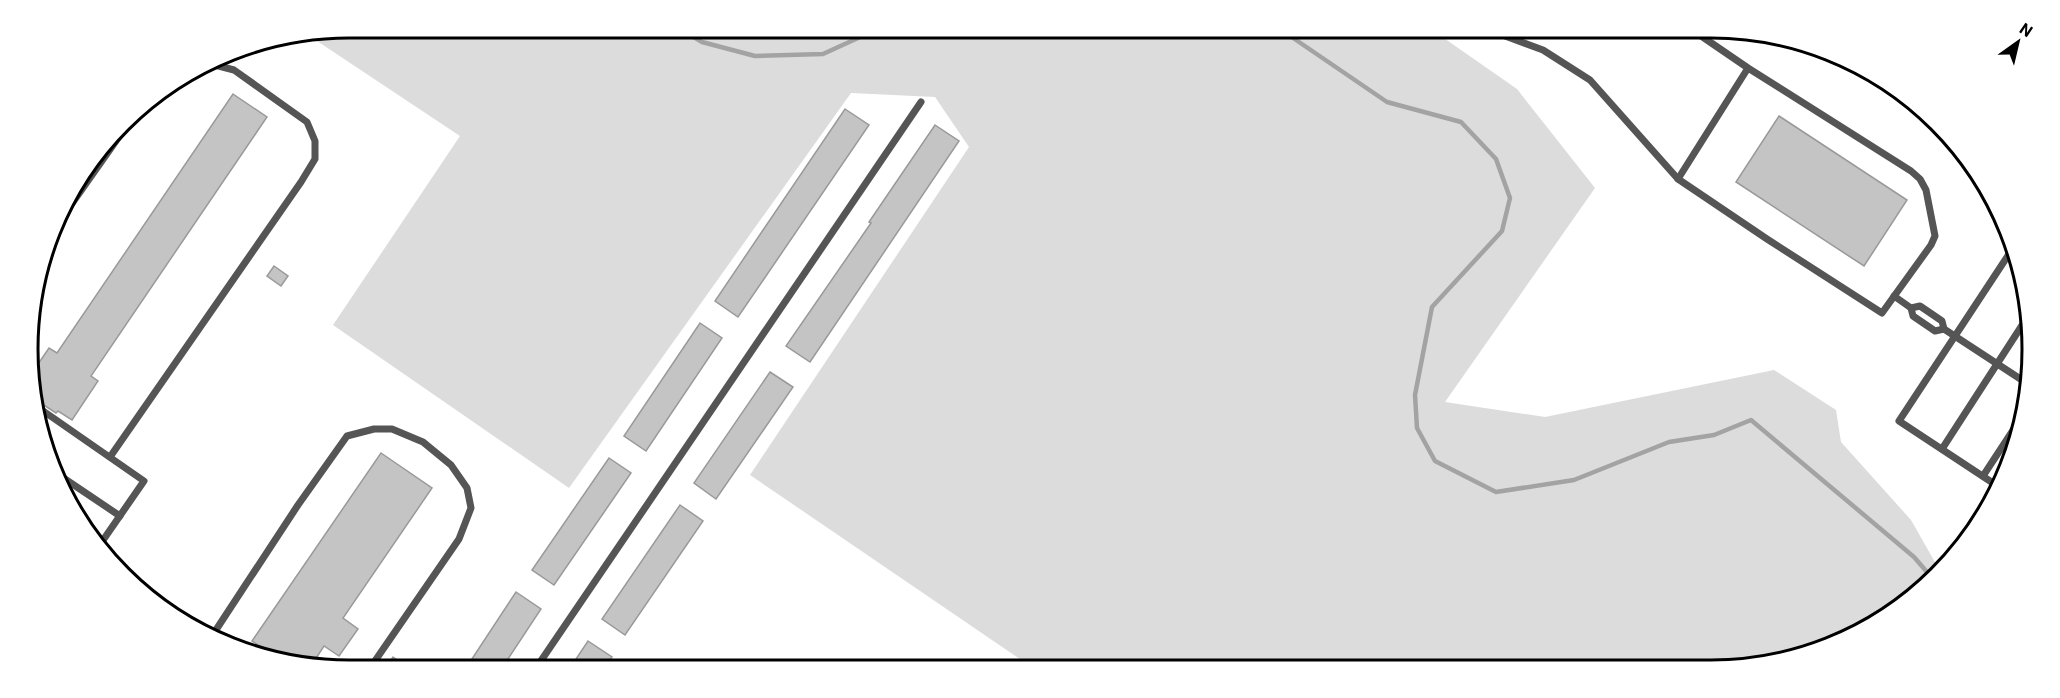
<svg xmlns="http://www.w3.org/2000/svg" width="2060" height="698" font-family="Roboto,sans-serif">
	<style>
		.green { fill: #dcdcdc }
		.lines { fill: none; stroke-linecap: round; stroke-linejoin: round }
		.stream { stroke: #a3a3a3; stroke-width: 4.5 }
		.building { fill: #c4c4c4; stroke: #999; stroke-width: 1.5 }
		.service { stroke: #555; stroke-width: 7 }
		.rim { fill: none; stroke: #000; stroke-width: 3 }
	</style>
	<rect width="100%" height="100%" fill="#fff"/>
	<!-- green -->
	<path class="green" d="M 349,27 L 1428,27 L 1517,89 L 1595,188 L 1445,402 L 1545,417 L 1774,370 L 1836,410 L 1841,442 L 1911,520 L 1940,571 L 1924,591 L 1853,638 L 1753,668 L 1036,670 L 750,475 L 969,147 L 935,97 L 851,93 L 569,488 L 333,325 L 460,136 L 308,35 Z"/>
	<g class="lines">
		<!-- stream -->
		<g class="stream">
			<path d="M 677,27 L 702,42 L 755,56 L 823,54 L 882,27"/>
			<path d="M 1277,27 L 1387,102 L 1461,122 L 1496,159 L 1510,198 L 1502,231 L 1432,307 L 1415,395 L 1417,428 L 1435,461 L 1496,492 L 1574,480 L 1669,442 L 1714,435 L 1751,420 L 1914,557 L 1933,579"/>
		</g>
	</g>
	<!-- building -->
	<g class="building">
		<path d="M 233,94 L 267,117 L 91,376 L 98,381 L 72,420 L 58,411 L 56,413 L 36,400 L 34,370 L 49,348 L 57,353 Z"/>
		<path d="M 845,109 L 869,125 L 738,317 L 715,301 Z"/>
		<path d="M 1779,116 L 1907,200 L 1864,266 L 1736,182 Z"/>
		<path d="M 935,125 L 959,141 L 810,362 L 786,346 L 871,223 L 869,222 Z"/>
		<path d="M 274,266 L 288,276 L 281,286 L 267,276 Z"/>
		<path d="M 700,323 L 722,338 L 646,451 L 624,436 Z"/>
		<path d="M 770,372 L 793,387 L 716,499 L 694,483 Z"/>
		<path d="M 381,453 L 432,488 L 343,618 L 358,629 L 339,656 L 324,646 L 311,666 L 284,662 L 252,641 Z"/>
		<path d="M 609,458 L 631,473 L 554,585 L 532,570 Z"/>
		<path d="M 680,505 L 703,521 L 625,635 L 602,619 Z"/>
		<path d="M 516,592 L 541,609 L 500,671 L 464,671 Z"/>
		<path d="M 588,641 L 612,657 L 602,671 L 568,671 Z"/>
		<path d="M 393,657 L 414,671 L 384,671 Z"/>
	</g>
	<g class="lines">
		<!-- service -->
		<g class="service">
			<path d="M 1481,27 L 1543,50 L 1590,80 L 1678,179"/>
			<path d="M 1688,27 L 1748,68 L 1911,171 L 1920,179 L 1926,190 L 1935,236 L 1931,245 L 1882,313 L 1767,239 L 1678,179 L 1748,68"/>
			<path d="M 54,229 L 142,104"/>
			<path d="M 1894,296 L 1911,308 L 1920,306 L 1942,321 L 1944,329 L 2025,382"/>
			<path d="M 1911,308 L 1913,316 L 1935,331 L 1944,329"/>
			<path d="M 36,406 L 144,481 L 99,546"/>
			<path d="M 1942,449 L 2030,313"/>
			<path d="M 110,457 L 301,182 L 315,159 L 315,141 L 307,122 L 234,70 L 207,63"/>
			<path d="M 56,473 L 120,516"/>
			<path d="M 1983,476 L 2023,415"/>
			<path d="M 1999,487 L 1899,421 L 2011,251"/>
			<path d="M 212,636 L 298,505 L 347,436 L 374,429 L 392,429 L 423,442 L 451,465 L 467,488 L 471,508 L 459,539 L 368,671"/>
			<path d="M 534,671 L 921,102"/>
		</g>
	</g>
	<!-- crop -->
	<path d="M0 0H2060V698H0ZM349 38H1711A311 311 0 0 1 2022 349V349A311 311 0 0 1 1711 660H349A311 311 0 0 1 38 349V349A311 311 0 0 1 349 38Z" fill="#fff" fill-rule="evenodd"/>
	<path class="rim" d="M349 38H1711A311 311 0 0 1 2022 349V349A311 311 0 0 1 1711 660H349A311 311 0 0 1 38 349V349A311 311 0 0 1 349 38Z"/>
	<!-- north arrow -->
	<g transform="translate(2018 42) rotate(34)" stroke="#ffffff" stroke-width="4.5" paint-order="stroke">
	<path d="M0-4.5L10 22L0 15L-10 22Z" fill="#000000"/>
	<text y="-9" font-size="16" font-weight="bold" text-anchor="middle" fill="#000000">N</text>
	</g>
</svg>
